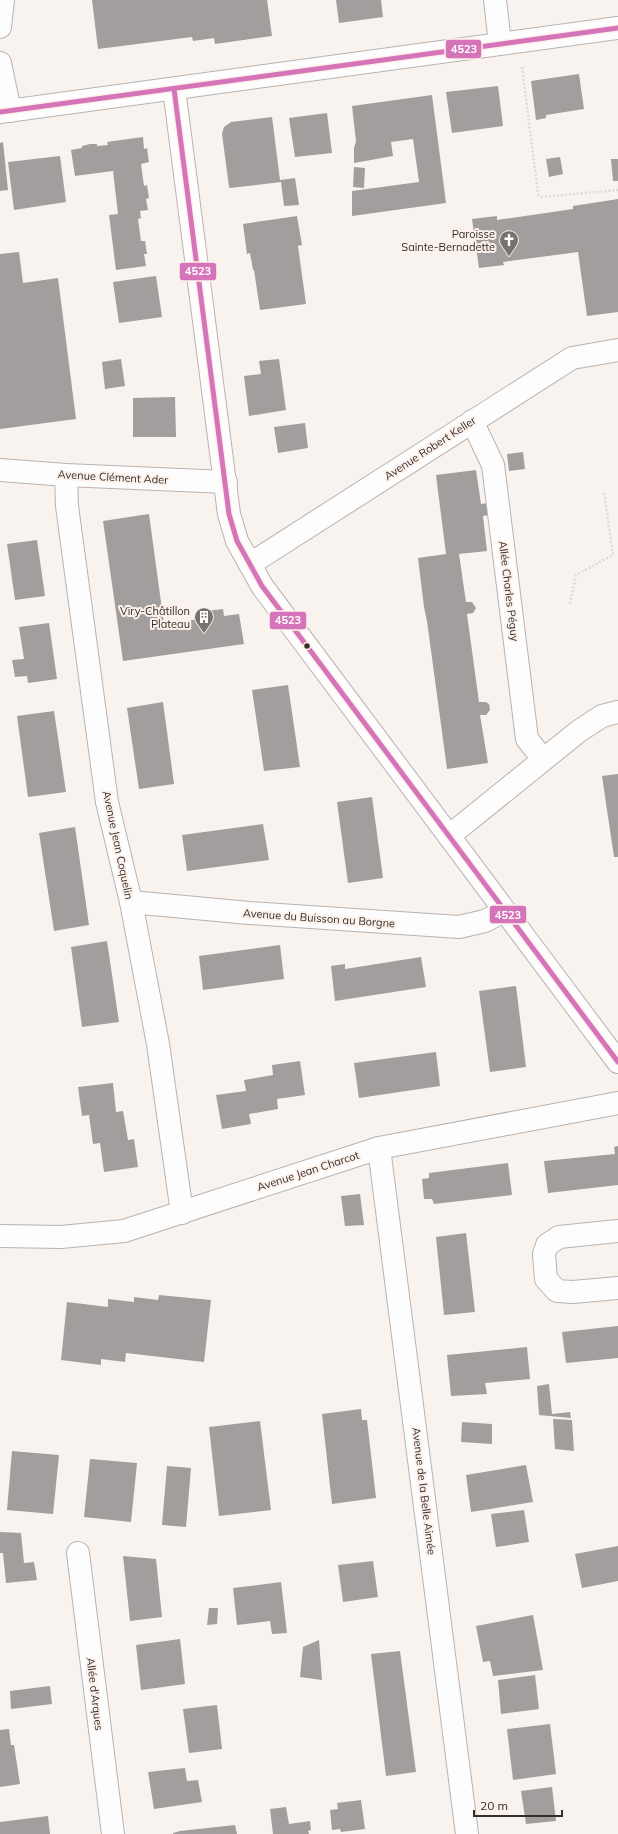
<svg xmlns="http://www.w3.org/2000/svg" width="618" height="1834" font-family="Mulish,sans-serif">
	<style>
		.building { fill: #a39e9e }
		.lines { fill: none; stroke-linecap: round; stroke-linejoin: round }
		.minor-casing { stroke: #b9b3af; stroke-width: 24 }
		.path { stroke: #dddbda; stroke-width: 2.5; stroke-dasharray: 2 2; stroke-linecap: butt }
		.minor { stroke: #fefdfd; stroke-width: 22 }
		.bus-1-casing { stroke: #fdf2eb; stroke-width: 8 }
		.bus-1 { stroke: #d674ba; stroke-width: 5 }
		.bus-dot { fill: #342d29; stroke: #fdf2eb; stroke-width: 1.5 }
		.labels { text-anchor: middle; stroke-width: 4; stroke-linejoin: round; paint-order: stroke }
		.poi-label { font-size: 11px; fill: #342d29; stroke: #fdf2eb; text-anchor: end }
		.street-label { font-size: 11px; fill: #342d29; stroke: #fdf2eb }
		.line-badge { stroke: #fdf2eb; stroke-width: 1.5 }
		.badge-label { font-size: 11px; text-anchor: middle; font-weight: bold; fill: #fff }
	</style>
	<rect width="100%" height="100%" fill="#f9f3ef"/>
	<!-- building -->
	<g class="building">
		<path d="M 92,0 L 267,0 L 272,36 L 215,44 L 214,38 L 193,41 L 192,37 L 98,49 Z"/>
		<path d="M 336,0 L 381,0 L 383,17 L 339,23 Z"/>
		<path d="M 579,74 L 584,109 L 546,115 L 546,118 L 536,120 L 531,81 Z"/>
		<path d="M 498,86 L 503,126 L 452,133 L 446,92 Z"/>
		<path d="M 432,95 L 446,203 L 352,216 L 352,191 L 419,182 L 413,139 L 391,142 L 393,156 L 354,163 L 354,148 L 356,141 L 352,106 Z"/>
		<path d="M 327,113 L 332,153 L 295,157 L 289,118 Z"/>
		<path d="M 272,117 L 280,180 L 295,178 L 299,205 L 284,206 L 281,182 L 230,188 L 229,187 L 222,134 L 224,127 L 231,122 Z"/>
		<path d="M 143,137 L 144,149 L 147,148 L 149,162 L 141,164 L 144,186 L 147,185 L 149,198 L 146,199 L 148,210 L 140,211 L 141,218 L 138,219 L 141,241 L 145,241 L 147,254 L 144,254 L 146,266 L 116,270 L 109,215 L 118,214 L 113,171 L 75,176 L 71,150 L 82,148 L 82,146 L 90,144 L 97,144 L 97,146 L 108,145 L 107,142 Z"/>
		<path d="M 3,142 L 8,190 L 0,191 L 0,143 Z"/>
		<path d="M 60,156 L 66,202 L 14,210 L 8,162 Z"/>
		<path d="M 560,157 L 563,174 L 549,177 L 546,159 Z"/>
		<path d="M 611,159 L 618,159 L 618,181 L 613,181 Z"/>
		<path d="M 354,167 L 365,168 L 364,188 L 353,187 Z"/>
		<path d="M 618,199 L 618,312 L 587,316 L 578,252 L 503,262 L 504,265 L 479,268 L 472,219 L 497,216 L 497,220 L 573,209 L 573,206 Z"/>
		<path d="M 297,216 L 302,245 L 298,246 L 306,304 L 260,310 L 254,270 L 253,270 L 250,253 L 247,254 L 243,224 Z"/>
		<path d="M 19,252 L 23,283 L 58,278 L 76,419 L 0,429 L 0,254 Z"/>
		<path d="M 156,276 L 162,317 L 119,323 L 113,282 Z"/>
		<path d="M 121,359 L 125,386 L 105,389 L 102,362 Z"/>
		<path d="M 279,359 L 286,410 L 249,416 L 244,376 L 261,374 L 259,361 Z"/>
		<path d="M 175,397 L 176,437 L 133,437 L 133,398 Z"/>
		<path d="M 305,423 L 308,448 L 278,453 L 274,427 Z"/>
		<path d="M 523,452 L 525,469 L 509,471 L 507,454 Z"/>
		<path d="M 476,470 L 481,504 L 488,503 L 489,515 L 483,516 L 487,551 L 459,554 L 466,602 L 472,602 L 476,608 L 473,613 L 467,614 L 479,702 L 486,702 L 489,704 L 490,710 L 486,715 L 480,715 L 488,763 L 447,769 L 427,621 L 424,607 L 418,558 L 446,554 L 436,475 Z"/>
		<path d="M 149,514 L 164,624 L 207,618 L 207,611 L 223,609 L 224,616 L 239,614 L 244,644 L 123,661 L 103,521 Z"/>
		<path d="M 37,540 L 45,596 L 15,600 L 7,544 Z"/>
		<path d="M 49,623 L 57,679 L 28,683 L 27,676 L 15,677 L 12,660 L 24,659 L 19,627 Z"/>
		<path d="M 288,685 L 300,767 L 264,771 L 252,690 Z"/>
		<path d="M 163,702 L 174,784 L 139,789 L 127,708 Z"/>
		<path d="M 54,711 L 66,792 L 28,797 L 17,716 Z"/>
		<path d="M 618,774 L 618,857 L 614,857 L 602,776 Z"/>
		<path d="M 372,797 L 383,878 L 348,883 L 337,802 Z"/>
		<path d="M 263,824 L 269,860 L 187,871 L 182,835 Z"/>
		<path d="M 75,827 L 89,925 L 54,931 L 39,833 Z"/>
		<path d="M 107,941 L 119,1022 L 82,1027 L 71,947 Z"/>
		<path d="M 280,945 L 284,979 L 203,990 L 199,956 Z"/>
		<path d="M 421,957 L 426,987 L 335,1001 L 331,966 L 345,964 L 345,969 Z"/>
		<path d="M 516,986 L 526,1067 L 490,1072 L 479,991 Z"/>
		<path d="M 436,1052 L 440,1086 L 359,1098 L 354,1063 Z"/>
		<path d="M 300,1061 L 305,1095 L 277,1099 L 278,1109 L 249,1114 L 251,1124 L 222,1129 L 216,1095 L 246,1091 L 244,1080 L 273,1075 L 272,1065 Z"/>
		<path d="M 113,1083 L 116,1112 L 123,1111 L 128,1140 L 134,1139 L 138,1167 L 104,1172 L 100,1143 L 93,1144 L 89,1115 L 82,1116 L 78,1087 Z"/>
		<path d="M 618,1146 L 618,1185 L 548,1193 L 544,1161 L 615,1154 L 614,1147 Z"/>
		<path d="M 508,1163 L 512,1195 L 434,1204 L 432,1199 L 424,1199 L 422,1179 L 429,1178 L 429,1173 Z"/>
		<path d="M 360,1194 L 364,1225 L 345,1226 L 341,1196 Z"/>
		<path d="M 466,1233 L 475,1312 L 444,1315 L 436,1237 Z"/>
		<path d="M 159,1295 L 211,1300 L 204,1362 L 126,1353 L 125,1362 L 101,1359 L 101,1365 L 61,1360 L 67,1302 L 108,1307 L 108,1299 L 134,1302 L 134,1297 L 158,1300 Z"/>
		<path d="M 618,1326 L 618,1358 L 566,1363 L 562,1332 Z"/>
		<path d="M 527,1347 L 530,1379 L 485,1383 L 487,1394 L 451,1396 L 447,1355 Z"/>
		<path d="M 549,1384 L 552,1414 L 570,1412 L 571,1418 L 539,1415 L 537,1386 Z"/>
		<path d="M 361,1409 L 362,1420 L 367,1420 L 376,1498 L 332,1504 L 322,1414 Z"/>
		<path d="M 553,1419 L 572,1420 L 574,1451 L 555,1449 Z"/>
		<path d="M 260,1421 L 271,1510 L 219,1516 L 209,1427 Z"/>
		<path d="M 462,1422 L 492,1424 L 492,1444 L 461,1442 Z"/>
		<path d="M 12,1451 L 59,1455 L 53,1514 L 7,1510 Z"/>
		<path d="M 90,1459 L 137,1463 L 131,1522 L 84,1517 Z"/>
		<path d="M 526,1465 L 533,1502 L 471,1512 L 466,1475 Z"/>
		<path d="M 167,1466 L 191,1468 L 186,1527 L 162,1525 Z"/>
		<path d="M 524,1510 L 529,1542 L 496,1547 L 491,1514 Z"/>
		<path d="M 0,1532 L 21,1533 L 24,1563 L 34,1562 L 37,1580 L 6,1583 L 3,1553 L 0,1553 Z"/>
		<path d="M 618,1546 L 618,1581 L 582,1588 L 575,1554 Z"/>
		<path d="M 123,1556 L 156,1559 L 162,1617 L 130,1621 Z"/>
		<path d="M 373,1561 L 378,1597 L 343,1602 L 338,1565 Z"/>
		<path d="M 281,1582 L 287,1633 L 272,1634 L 270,1621 L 237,1625 L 233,1588 Z"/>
		<path d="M 209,1608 L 218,1608 L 217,1624 L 207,1625 Z"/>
		<path d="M 533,1615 L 543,1670 L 493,1676 L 490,1661 L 483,1662 L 476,1626 Z"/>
		<path d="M 180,1639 L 185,1684 L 141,1690 L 136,1645 Z"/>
		<path d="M 319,1640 L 322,1680 L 300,1677 L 303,1647 Z"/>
		<path d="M 400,1651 L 416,1772 L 386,1776 L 371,1654 Z"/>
		<path d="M 535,1675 L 539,1709 L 501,1714 L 498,1680 Z"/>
		<path d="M 50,1686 L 52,1704 L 11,1709 L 10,1691 Z"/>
		<path d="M 217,1705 L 222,1749 L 189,1753 L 183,1709 Z"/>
		<path d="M 550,1724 L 556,1774 L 513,1780 L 507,1729 Z"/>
		<path d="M 9,1729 L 11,1745 L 14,1745 L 20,1784 L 0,1787 L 0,1730 Z"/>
		<path d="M 185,1768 L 187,1781 L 198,1780 L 202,1802 L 154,1809 L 148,1772 Z"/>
		<path d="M 552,1787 L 556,1821 L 526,1824 L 521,1791 Z"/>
		<path d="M 361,1800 L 365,1829 L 341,1832 L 340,1829 L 332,1830 L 330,1810 L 338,1809 L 337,1803 Z"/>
		<path d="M 286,1807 L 289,1824 L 310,1821 L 311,1830 L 308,1831 L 309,1834 L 273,1834 L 270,1809 Z"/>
		<path d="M 48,1816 L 50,1834 L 0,1834 L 0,1822 Z"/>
		<path d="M 235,1825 L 237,1834 L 173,1834 L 173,1833 L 180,1831 Z"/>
	</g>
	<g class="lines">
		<defs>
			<g id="minor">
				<path d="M 495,0 L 500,43"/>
				<path d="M 0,27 L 3,0"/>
				<path d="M 0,63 L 10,111"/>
				<path d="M 174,89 L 229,514 L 237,541 L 262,586 L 618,1062"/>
				<path d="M 0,112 L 618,28"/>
				<path d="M 472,421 L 493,465 L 527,739 L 543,759"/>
				<path d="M 0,470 L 66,475 L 226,482"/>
				<path d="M 66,475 L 67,506 L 107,802 L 131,902 L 158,1044 L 182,1213"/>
				<path d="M 250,564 L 572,358 L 618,350"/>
				<path d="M 449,836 L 579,731 L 602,716 L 618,712"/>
				<path d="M 131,902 L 249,913 L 459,927 L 485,921 L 504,911"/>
				<path d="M 379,1148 L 467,1834"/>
				<path d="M 618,1231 L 559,1237 L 547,1245 L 544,1254 L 546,1279 L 557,1291 L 573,1292 L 618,1288"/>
				<path d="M 0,1236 L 61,1237 L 124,1231 L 379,1148 L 618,1103"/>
				<path d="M 78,1553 L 113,1834"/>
			</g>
		</defs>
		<!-- minor casing -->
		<use href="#minor" class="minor-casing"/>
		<!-- path -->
		<g class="path">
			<path d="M 522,67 L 538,194 L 541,197 L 618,190"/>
			<path d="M 570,604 L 576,575 L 613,555 L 604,492"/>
		</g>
		<!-- minor -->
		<use href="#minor" class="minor"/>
		<defs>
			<g id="bus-1">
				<path d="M 174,89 L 229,514 L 237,541 L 262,586 L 618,1062"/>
				<path d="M 0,112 L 618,28"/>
			</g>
		</defs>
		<!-- bus-1 casing -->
		<use href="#bus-1" class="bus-1-casing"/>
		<!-- bus-1 -->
		<use href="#bus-1" class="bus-1"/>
	</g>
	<!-- icons -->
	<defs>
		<symbol id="church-pin" viewBox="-11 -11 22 30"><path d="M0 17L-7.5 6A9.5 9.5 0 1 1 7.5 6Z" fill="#79726e" stroke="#fdf2eb"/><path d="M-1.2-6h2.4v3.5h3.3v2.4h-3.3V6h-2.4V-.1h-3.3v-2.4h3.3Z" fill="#fff"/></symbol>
		<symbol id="building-pin" viewBox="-11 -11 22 30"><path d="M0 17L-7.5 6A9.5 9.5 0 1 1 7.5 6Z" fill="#79726e" stroke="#fdf2eb"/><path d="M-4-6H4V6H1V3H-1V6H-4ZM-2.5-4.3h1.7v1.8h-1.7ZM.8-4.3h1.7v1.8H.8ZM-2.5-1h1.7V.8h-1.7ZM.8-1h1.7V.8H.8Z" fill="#fff"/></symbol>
	</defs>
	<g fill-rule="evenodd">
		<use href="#church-pin" x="498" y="229" width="22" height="30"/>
		<use href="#building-pin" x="193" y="606" width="22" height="30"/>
	</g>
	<!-- markers -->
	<circle class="bus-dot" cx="307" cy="646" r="3.5"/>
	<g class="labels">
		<!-- poi labels -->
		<g class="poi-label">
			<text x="495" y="238">Paroisse<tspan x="495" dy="13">Sainte-Bernadette</tspan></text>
			<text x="190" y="615">Viry-Châtillon<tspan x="190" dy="13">Plateau</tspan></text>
		</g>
		<!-- street labels -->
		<g class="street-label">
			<text transform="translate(430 448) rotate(-33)" y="4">Avenue Robert Keller</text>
			<text transform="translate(113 477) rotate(3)" y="4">Avenue Clément Ader</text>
			<text transform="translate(509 591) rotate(83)" y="4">Allée Charles Péguy</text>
			<text transform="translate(118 845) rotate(78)" y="4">Avenue Jean Coquelin</text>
			<text transform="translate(319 918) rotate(4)" y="4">Avenue du Buisson au Borgne</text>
			<text transform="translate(308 1171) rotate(-18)" y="4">Avenue Jean Charcot</text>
			<text transform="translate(424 1491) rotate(83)" y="4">Avenue de la Belle Aimée</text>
			<text transform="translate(95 1694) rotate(83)" y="4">Allée d'Arques</text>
		</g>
	</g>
	<g class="line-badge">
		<rect x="445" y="39" width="37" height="20" rx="4" fill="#d674ba"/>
		<rect x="179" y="262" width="38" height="19" rx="4" fill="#d674ba"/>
		<rect x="269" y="611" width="38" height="19" rx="4" fill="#d674ba"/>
		<rect x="489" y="905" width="38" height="19" rx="4" fill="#d674ba"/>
	</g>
	<g class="badge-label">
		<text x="464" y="53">4523</text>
		<text x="198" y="275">4523</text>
		<text x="288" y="624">4523</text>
		<text x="508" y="919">4523</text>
	</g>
	<!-- scale -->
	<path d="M474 1810v6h88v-6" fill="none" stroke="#342d29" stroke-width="2"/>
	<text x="480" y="1810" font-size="12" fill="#342d29" stroke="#fdf2eb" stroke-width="3" paint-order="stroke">20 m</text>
</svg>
